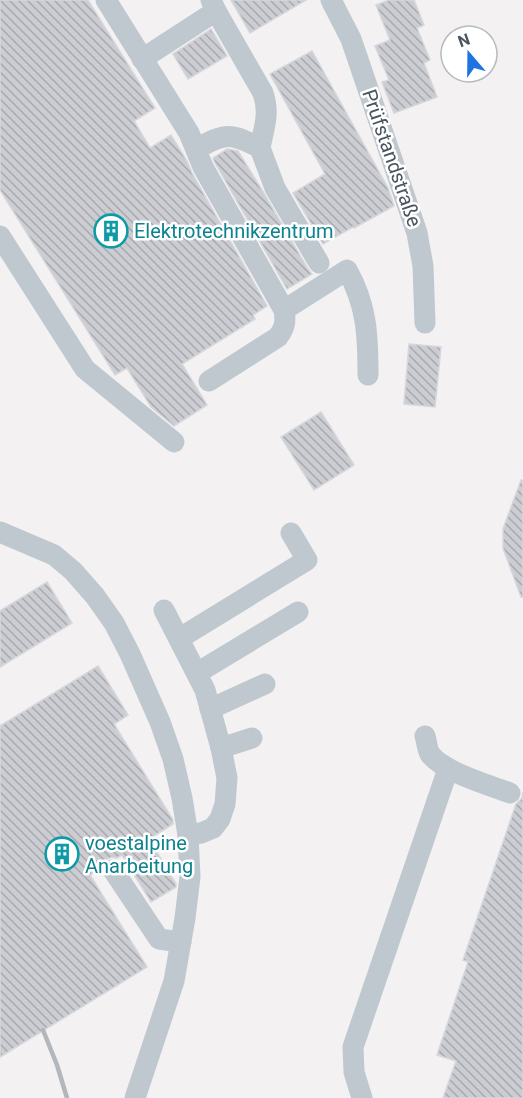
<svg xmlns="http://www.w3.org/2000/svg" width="523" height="1098" font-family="Roboto,sans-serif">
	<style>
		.building { fill: url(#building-back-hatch); stroke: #d5d7dc; stroke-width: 1.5 }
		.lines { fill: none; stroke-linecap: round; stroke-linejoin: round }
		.minor { stroke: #bfc8cf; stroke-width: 21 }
		.rail { stroke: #b3b6bb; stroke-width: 4.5 }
		.labels { text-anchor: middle; stroke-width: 5; stroke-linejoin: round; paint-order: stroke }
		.street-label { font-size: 20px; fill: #49545e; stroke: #fff }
		.culture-label { font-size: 20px; fill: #0d838f; stroke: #fff; text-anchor: start }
	</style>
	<defs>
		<pattern id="building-back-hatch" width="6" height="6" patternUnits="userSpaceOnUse" patternTransform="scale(1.5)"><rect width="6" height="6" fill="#cbcdd3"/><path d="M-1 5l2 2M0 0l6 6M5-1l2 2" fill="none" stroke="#a7a9ae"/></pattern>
	</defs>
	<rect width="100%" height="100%" fill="#f3f1f1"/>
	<!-- building -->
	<g class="building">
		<path d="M 0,0 L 88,0 L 155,108 L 134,121 L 150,148 L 171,135 L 187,161 L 192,173 L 267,306 L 253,315 L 255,319 L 182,364 L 207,405 L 174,426 L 151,407 L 127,368 L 115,375 L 0,190 Z"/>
		<path d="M 231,0 L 306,0 L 250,33 Z"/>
		<path d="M 389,0 L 414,0 L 424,25 L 417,28 L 430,60 L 424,63 L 437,97 L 394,113 L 382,82 L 389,80 L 375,46 L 390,40 L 376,5 Z"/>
		<path d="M 211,29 L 227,56 L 188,79 L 173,54 Z"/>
		<path d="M 312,51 L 388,188 L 394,206 L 354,228 L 353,227 L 323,244 L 293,193 L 325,174 L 270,74 Z"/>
		<path d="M 227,149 L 238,151 L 262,190 L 308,269 L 312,274 L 287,289 L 214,161 L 213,158 Z"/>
		<path d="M 409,344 L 441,347 L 435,407 L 404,404 Z"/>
		<path d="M 321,412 L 354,465 L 314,490 L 281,437 Z"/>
		<path d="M 521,480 L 523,481 L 523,597 L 521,597 L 503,548 L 503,529 Z"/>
		<path d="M 47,582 L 72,623 L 0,667 L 0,611 Z"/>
		<path d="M 98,666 L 128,715 L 114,724 L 173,820 L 173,824 L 149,839 L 176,884 L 176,887 L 151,902 L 122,855 L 117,858 L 112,857 L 105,860 L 102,864 L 101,868 L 90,875 L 147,967 L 0,1057 L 0,726 Z"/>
		<path d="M 523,792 L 523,1098 L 443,1098 L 456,1061 L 437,1055 L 468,962 L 463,960 L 516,804 L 522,798 Z"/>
	</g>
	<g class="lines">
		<!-- minor -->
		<g class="minor">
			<path d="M 106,0 L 189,133 L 203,167 L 284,310 C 286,321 285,328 278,337 L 209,381"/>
			<path d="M 211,0 L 216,11 L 263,93 C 270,114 264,127 260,148"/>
			<path d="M 331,0 L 351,39 L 417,233 L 423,266 L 425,323"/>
			<path d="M 142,59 L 216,11"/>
			<path d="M 197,149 C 225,132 232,133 260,148 L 275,188 L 319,263"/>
			<path d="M 0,236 L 85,369 L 174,442"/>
			<path d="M 284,310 L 347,270 C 367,305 368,336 368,375"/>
			<path d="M 0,532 L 54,555 L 73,571 L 95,596 L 114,623 L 130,654 L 160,722 L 173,759 L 182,798 L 188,835 L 190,877 L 185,918 L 174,981 L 135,1098"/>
			<path d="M 164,610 L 205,690 L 221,748 L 227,778 L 225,804 L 220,819 L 213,828 L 201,833 L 188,835"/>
			<path d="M 180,638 L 307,560 L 291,533"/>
			<path d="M 197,673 L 298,612"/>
			<path d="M 210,709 L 265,684"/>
			<path d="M 425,736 C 427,742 427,749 430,754 C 443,772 489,785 510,793"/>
			<path d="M 221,748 L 252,738"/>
			<path d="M 113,870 L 159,939 L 181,942"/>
			<path d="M 362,1098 L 354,1072 L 353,1047 L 448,769"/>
		</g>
		<!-- rail -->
		<path class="rail" d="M 43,1030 L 57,1065 L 67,1098"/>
	</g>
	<!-- icons -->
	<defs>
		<symbol id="building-ring" viewBox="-11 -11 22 22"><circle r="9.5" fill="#fff" stroke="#0f9aa8" stroke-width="1.5"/><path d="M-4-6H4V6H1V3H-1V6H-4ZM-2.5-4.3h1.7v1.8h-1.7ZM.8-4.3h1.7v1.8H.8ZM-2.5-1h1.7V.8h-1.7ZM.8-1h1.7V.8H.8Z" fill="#0f9aa8"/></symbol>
	</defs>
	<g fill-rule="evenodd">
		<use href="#building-ring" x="92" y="212" width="38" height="38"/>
		<use href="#building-ring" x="43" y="835" width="38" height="38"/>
	</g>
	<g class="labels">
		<!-- street labels -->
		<g class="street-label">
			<text transform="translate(392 158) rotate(71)" y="7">Prüfstandstraße</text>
		</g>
		<!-- culture labels -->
		<g class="culture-label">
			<text x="134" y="238">Elektrotechnikzentrum</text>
			<text x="85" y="850">voestalpine<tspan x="85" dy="23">Anarbeitung</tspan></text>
		</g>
	</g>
	<!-- north arrow -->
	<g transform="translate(469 54) rotate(340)"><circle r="28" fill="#ffffff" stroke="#b6bbbf" stroke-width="1.5"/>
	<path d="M0-4.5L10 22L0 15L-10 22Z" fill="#1d74e1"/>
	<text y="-9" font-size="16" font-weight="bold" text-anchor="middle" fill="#49545e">N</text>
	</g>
</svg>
